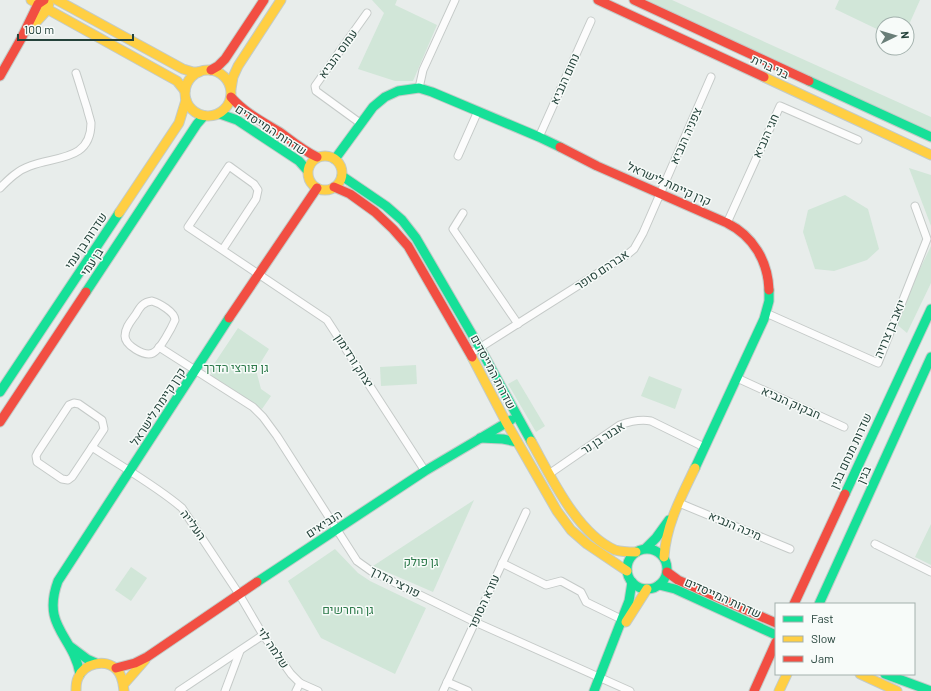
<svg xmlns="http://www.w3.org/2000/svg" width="931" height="691" font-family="Barlow,Heebo,sans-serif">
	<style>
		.green { fill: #d1e6d8 }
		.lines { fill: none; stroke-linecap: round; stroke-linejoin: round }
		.street-casing { stroke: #c5cac8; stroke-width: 9 }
		.fast-casing { stroke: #c3cbc8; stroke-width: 11 }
		.slow-casing { stroke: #c3cbc8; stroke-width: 11 }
		.jam-casing { stroke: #c3cbc8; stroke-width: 11 }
		.street { stroke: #fcfcfc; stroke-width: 7 }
		.fast { stroke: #16e098; stroke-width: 9 }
		.slow { stroke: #ffcf43; stroke-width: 9 }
		.jam { stroke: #f24e42; stroke-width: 9 }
		.labels { text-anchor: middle; stroke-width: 3; stroke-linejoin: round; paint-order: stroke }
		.street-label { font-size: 12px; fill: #24423a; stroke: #f7fbf9 }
		.park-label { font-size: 12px; fill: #2d7a4b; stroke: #f7fbf9 }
	</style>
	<rect width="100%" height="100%" fill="#e8edeb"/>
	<!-- green -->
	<g class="green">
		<path d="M 372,0 L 397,0 L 395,5 L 437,25 L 413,81 L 395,81 L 358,69 L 384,13 Z"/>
		<path d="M 643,0 L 672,0 L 931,117 L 931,133 Z"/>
		<path d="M 839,0 L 920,0 L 907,29 L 907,24 L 883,24 L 883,32 L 835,9 Z"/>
		<path d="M 909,168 L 931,175 L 931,226 Z"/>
		<path d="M 845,195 L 868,209 L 879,249 L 867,260 L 834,271 L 815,269 L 803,232 L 808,210 Z"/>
		<path d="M 931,246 L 931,283 L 907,333 L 894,322 Z"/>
		<path d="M 238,328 L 269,349 L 256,370 L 261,389 L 271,396 L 262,409 L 212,376 L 210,370 Z"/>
		<path d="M 416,365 L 417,384 L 381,386 L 380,367 Z"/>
		<path d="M 649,376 L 682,389 L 675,409 L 641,396 Z"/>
		<path d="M 517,379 L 545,426 L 536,432 L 508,384 Z"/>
		<path d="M 474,500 L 433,592 L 373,566 Z"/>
		<path d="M 931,524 L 931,565 L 915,557 Z"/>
		<path d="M 335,549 L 358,573 L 370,581 L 426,608 L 395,674 L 321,638 L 288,581 Z"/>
		<path d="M 131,567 L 147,578 L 131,601 L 115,590 Z"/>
	</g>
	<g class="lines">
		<defs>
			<g id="street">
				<path d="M 419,88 L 423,70 L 455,0"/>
				<path d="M 360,123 L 316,91 L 315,86 L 367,13"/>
				<path d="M 539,137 L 591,21"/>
				<path d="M 458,156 L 478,111"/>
				<path d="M 0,188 C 9,179 18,170 30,166 C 56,156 91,161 91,123 C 90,118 88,113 87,108 C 83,96 80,85 76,73"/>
				<path d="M 463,213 L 453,229 L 518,324"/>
				<path d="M 727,223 L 780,106 L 858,140"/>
				<path d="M 223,249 L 256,199 L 258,190 L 254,184 L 229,166 L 188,227 L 327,320 L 425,471"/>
				<path d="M 152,301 C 159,303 175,312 175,320 C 172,327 160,350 153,353 C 144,357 125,345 125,336 C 125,327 132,320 136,314 C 140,307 143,302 152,301 Z"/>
				<path d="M 766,313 L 878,363 L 927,239 L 915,206"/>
				<path d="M 159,347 L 253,407 L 263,417 L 277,436 L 357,561 L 371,571 L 475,622 L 630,691"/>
				<path d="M 470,354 L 628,254 L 634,249 L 643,233 L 711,77"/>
				<path d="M 737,378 L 844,427"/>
				<path d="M 74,403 L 79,404 L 102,420 L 104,429 L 72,477 L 68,480 L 62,479 L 37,462 L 36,456 L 38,452 L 69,405 Z"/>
				<path d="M 92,447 C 122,467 155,485 182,508 L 239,594 L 263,635 L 291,674 L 300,683 L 318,691"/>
				<path d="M 549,474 L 620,425 C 631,421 640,419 651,421 L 704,447"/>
				<path d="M 679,503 L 790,549"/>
				<path d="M 875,544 L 931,572"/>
				<path d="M 502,563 L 546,585 L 561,581 L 581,592 L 586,602 L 621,619"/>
				<path d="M 447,682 L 468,691"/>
				<path d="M 179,691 L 263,635"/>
				<path d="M 225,691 L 240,651"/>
				<path d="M 296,691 L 300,683"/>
				<path d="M 443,691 L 526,512"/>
			</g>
			<g id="fast">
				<path d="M 809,81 L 931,137"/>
				<path d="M 220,114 L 237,120 L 299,161 L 307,170"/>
				<path d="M 335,159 L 373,107 L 385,97 L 398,91 L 419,88 L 432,92 L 539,137 L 560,147"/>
				<path d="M 342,176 L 386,206 L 402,220 L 416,238 L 480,348 L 531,441"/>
				<path d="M 86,292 L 197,124 L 204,116"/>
				<path d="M 0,392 L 119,213"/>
				<path d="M 480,438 L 503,439 L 517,442"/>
				<path d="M 695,468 L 764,319 L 769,301 L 769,290"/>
				<path d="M 845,494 L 931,309"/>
				<path d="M 646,548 L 656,538 L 669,520"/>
				<circle cx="647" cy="569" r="20"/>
				<path d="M 257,582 L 425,471 L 511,420"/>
				<path d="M 659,585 L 675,589 L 776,635"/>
				<path d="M 819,604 L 931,357"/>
				<path d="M 71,647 L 87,659 L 96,663"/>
				<path d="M 80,674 C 73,635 41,627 58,581 L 229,318"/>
				<path d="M 885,674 L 931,691"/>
				<path d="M 594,691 L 629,601 L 632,582"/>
			</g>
			<g id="slow">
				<path d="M 31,0 L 177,81 L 185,91"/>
				<path d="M 57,0 L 183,69 L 193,72 L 199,72"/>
				<path d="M 29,30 L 48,9 L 49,3"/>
				<circle cx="208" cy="93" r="23"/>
				<path d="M 764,77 L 931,155"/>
				<path d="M 231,89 L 233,77 L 238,66 L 281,0"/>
				<circle cx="325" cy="173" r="17"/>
				<path d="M 119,213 L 179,123 L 186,100"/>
				<path d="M 472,357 L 506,422 L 557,511 L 571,530 L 587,544 L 627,571"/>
				<path d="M 531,441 C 550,475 577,534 615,550 C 622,552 629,552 636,552"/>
				<path d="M 664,557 C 666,525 681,497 695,468"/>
				<path d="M 626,622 L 647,589"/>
				<path d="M 860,674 L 897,691"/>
				<path d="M 124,684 L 145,660"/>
				<path d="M 76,691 C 76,687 76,682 78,678 C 84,663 106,658 117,670 C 123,676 123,684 124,691"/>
				<path d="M 779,691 L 787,674"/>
			</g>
			<g id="jam">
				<path d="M 598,0 L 764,77"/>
				<path d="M 634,0 L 809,81"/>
				<path d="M 211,70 L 218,66 L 225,59 L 264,0"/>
				<path d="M 0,76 L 21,39 L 38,4 L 44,0"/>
				<path d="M 231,97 C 245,113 263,122 281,133 C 293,142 304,151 317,157"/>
				<path d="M 560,147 L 597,166 L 727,223 C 753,236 768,261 769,290"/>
				<path d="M 334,187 L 350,194 L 375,212 L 393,229 L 408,246 L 472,357"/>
				<path d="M 229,318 L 317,188"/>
				<path d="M 0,422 L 86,292"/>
				<path d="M 667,572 L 678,580 L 776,623"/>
				<path d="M 794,604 L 845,494"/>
				<path d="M 116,668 L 135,663 L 147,657 L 257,582"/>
				<path d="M 754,691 L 776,642"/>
			</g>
		</defs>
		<!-- street casing -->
		<use href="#street" class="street-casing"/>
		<!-- fast casing -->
		<use href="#fast" class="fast-casing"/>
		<!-- slow casing -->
		<use href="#slow" class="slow-casing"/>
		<!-- jam casing -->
		<use href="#jam" class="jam-casing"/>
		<!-- street -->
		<use href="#street" class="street"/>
		<!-- fast -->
		<use href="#fast" class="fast"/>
		<!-- slow -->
		<use href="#slow" class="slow"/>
		<!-- jam -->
		<use href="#jam" class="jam"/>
	</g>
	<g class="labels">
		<!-- street labels -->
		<g class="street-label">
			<text transform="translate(338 54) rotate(-54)" y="4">עמוס הנביא</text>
			<text transform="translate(770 67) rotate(25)" y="4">בני ברית</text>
			<text transform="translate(565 79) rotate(-66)" y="4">נחום הנביא</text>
			<text transform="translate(271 130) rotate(33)" y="4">שדרות המייסדים</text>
			<text transform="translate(686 136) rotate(-66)" y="4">צפניה הנביא</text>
			<text transform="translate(766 136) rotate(-66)" y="4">חגי הנביא</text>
			<text transform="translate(669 184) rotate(24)" y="4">קרן קיימת לישראל</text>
			<text transform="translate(86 241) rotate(-56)" y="4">שדרות בן עמי</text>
			<text transform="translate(92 262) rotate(-57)" y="4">בן עמי</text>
			<text transform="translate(602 270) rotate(-34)" y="4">אברהם סופר</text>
			<text transform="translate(890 329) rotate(-67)" y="4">יואב בן צרויה</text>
			<text transform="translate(354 361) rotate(57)" y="4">יצחק ורדימון</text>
			<text transform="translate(493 372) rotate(62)" y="4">שדרות המייסדים</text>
			<text transform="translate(791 403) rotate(24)" y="4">חבקוק הנביא</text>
			<text transform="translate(158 407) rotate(-57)" y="4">קרן קיימת לישראל</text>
			<text transform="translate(603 438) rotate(-33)" y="4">אבנר בן נר</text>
			<text transform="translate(851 451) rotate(-65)" y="4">שדרות מנחם בגין</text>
			<text transform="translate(864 475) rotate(-66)" y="4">בגין</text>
			<text transform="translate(324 524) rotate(-33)" y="4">הנביאים</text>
			<text transform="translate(193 525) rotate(54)" y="4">העלייה</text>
			<text transform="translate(735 526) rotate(23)" y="4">מיכה הנביא</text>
			<text transform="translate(395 582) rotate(27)" y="4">פורצי הדרך</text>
			<text transform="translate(723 598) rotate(24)" y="4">שדרות המייסדים</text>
			<text transform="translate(484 602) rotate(-65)" y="4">עזרא הסופר</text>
			<text transform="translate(273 648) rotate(56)" y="4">שלמה לוי</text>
		</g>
		<!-- park labels -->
		<g class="park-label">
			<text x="236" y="372">גן פורצי הדרך</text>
			<text x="421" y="566">גן פולק</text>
			<text x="348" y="614">גן החרשים</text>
		</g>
	</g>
	<!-- legend -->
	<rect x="775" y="603" width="140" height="72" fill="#f7fbf9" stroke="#a3b1ad"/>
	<rect x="783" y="616" width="20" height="6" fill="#16e098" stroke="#a3b1ad"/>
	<text x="811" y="623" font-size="12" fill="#24423a">Fast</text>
	<rect x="783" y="636" width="20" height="6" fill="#ffcf43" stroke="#a3b1ad"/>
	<text x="811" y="643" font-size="12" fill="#24423a">Slow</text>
	<rect x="783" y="656" width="20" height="6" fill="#f24e42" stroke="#a3b1ad"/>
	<text x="811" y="663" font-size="12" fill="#24423a">Jam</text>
	<!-- north arrow -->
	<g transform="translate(895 36) rotate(85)"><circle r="19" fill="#f7fbf9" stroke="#a3b1ad"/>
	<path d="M0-3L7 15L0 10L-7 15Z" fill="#697e78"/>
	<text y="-6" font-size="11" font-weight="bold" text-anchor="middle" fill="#24423a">N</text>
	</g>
	<!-- scale -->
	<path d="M18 34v6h115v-6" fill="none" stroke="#24423a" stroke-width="2"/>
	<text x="24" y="34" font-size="12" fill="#24423a" stroke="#f7fbf9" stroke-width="3" paint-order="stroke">100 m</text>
</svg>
